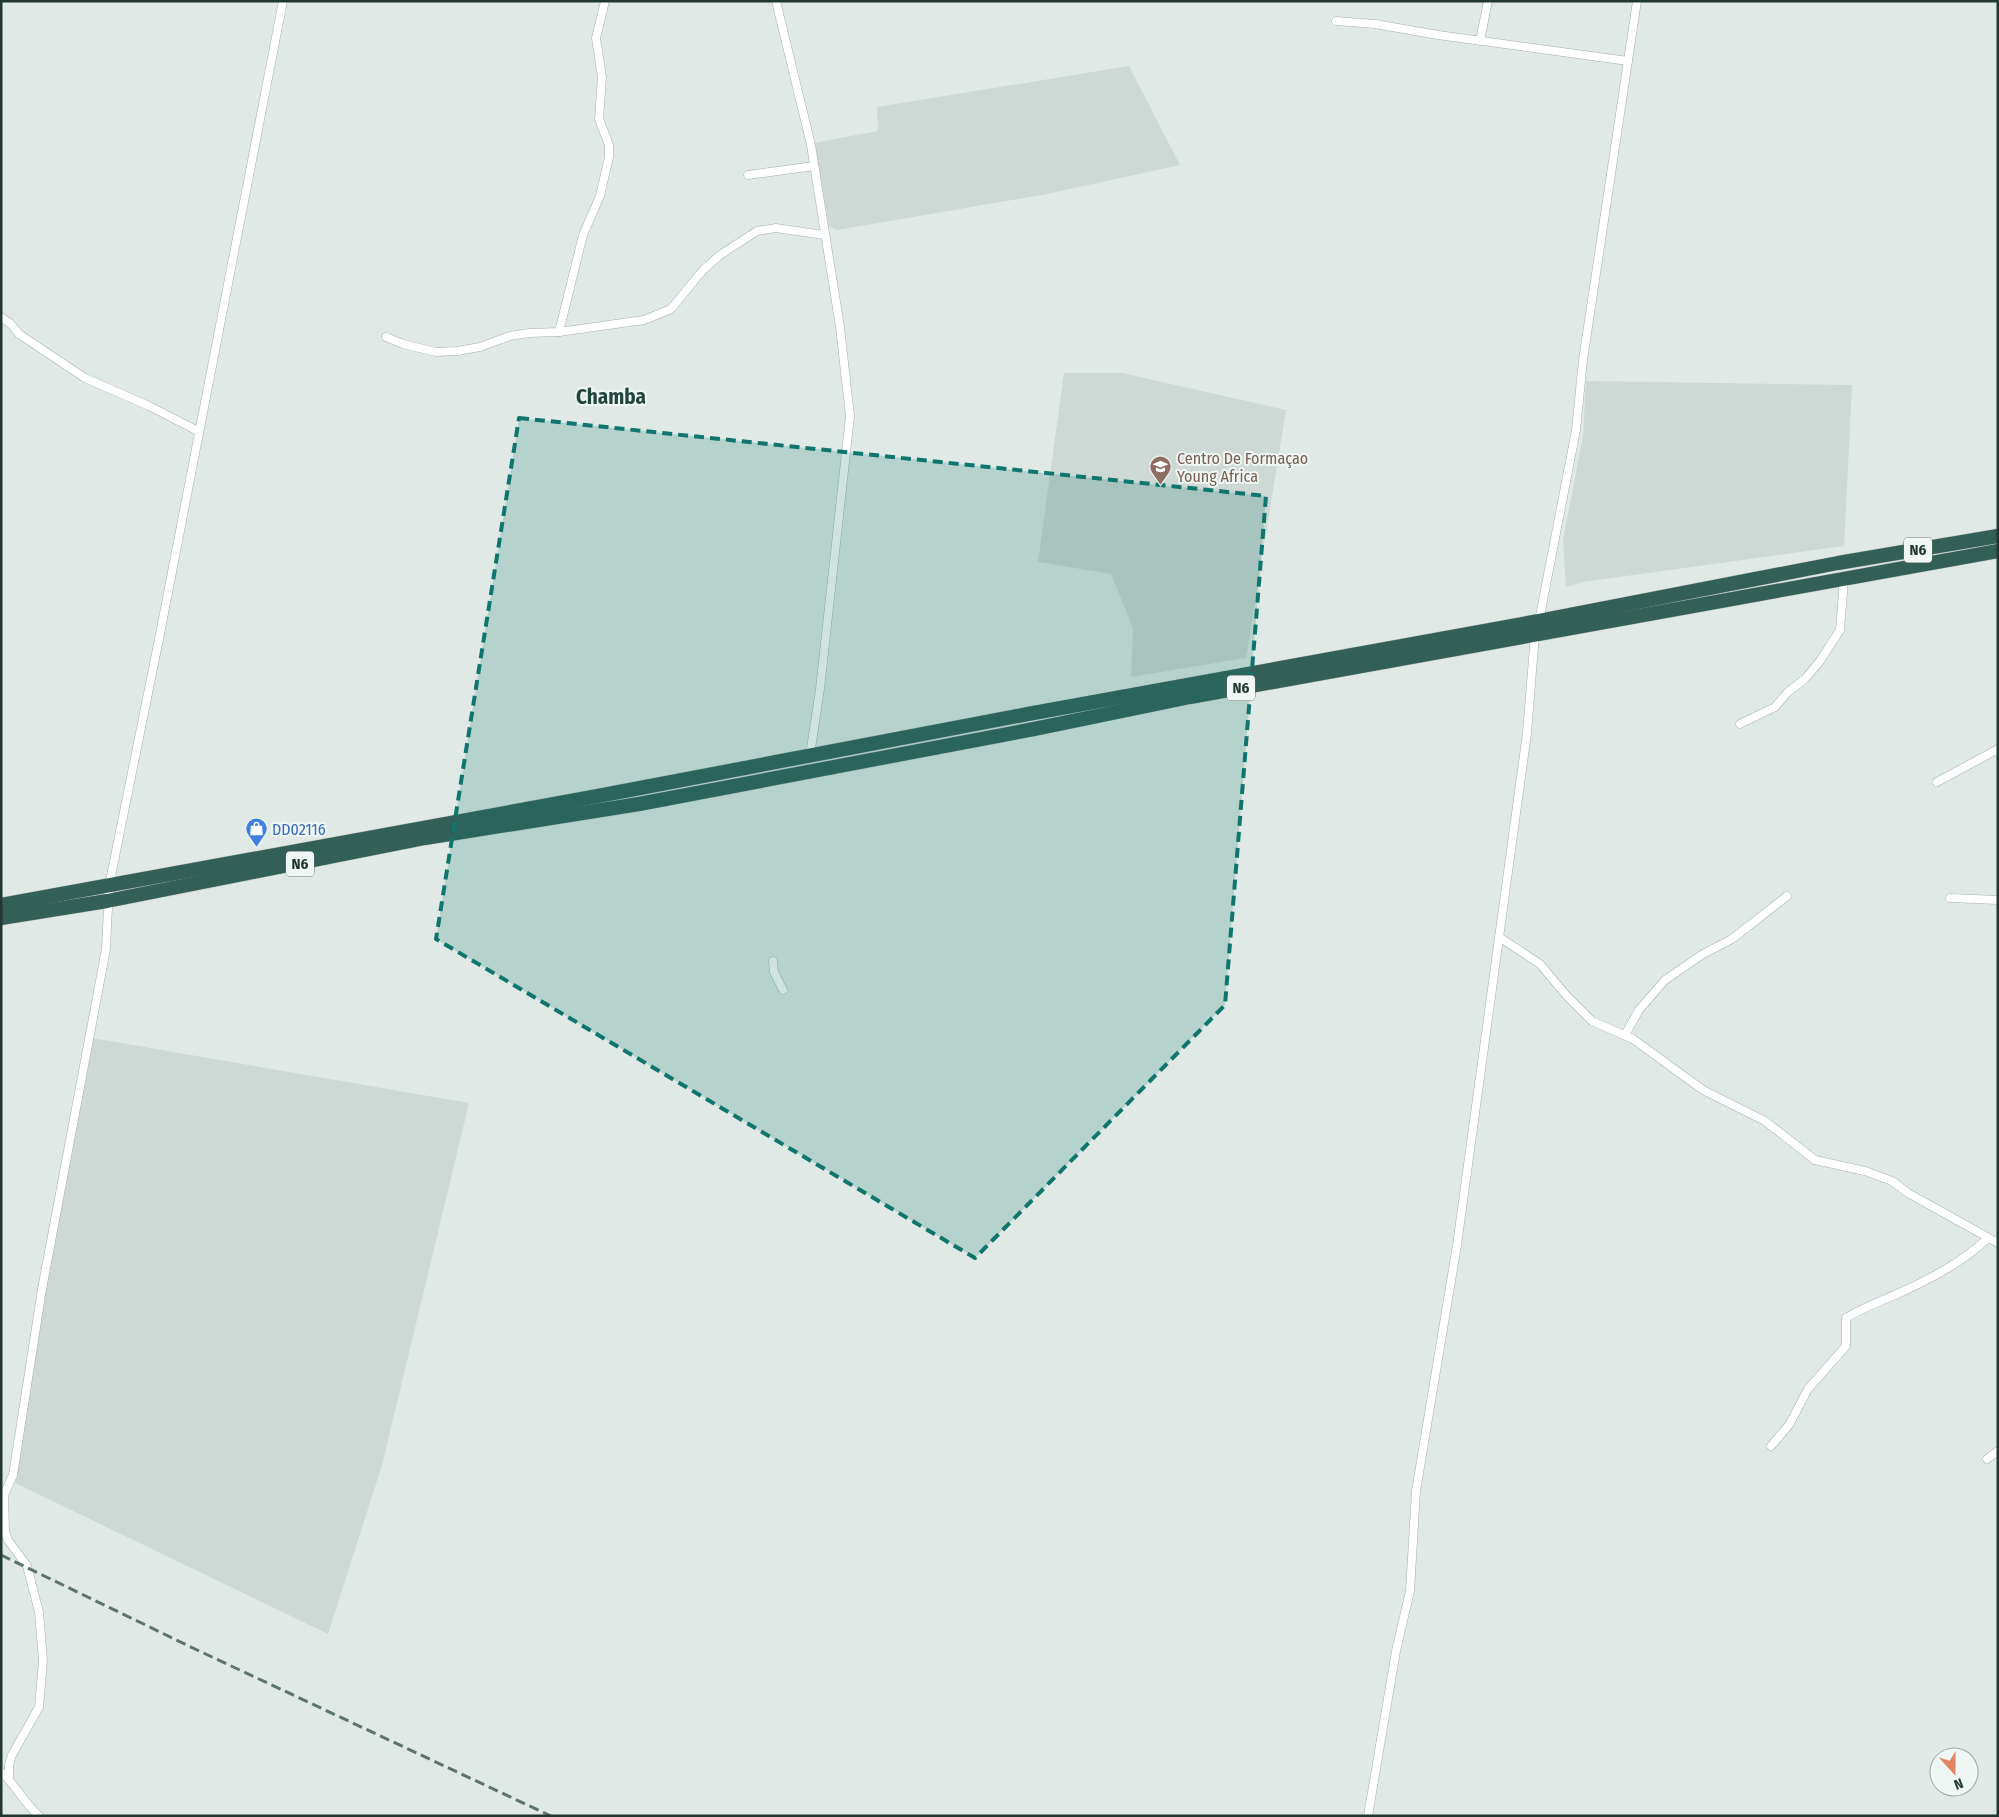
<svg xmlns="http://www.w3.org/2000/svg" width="1999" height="1817" font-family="'Fira Sans Condensed',sans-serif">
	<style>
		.built { fill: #ced8d4 }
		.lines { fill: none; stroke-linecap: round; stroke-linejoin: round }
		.street-casing { stroke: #a4b0ab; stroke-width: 9 }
		.highway-casing { stroke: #bdc3c1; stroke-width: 15 }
		.street { stroke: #fff; stroke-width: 8 }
		.highway { stroke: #325f56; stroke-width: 14 }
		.rail { stroke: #5d736d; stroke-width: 3; stroke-dasharray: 10 5; stroke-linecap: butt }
		.marked { fill: #0f766e; fill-opacity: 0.2; stroke: #0f766e; stroke-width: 4; stroke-dasharray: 10 6; stroke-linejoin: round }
		.labels { text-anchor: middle; stroke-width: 4; stroke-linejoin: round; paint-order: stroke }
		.shield { fill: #eff6f3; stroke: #60706b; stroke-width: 1 }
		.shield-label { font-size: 15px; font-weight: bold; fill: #233731 }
		.education-label { font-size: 16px; fill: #785e54; stroke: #eff6f3; text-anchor: start }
		.shop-label { font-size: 16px; fill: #366cbe; stroke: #eff6f3; text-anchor: start }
		.district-label { font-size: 21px; font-weight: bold; fill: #21463d; stroke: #eff6f3 }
	</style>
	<rect width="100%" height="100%" fill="#e0e9e5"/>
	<!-- built -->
	<g class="built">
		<path d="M 1129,66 L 1180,165 L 1047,194 L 837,230 L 829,226 L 814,143 L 878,131 L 877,107 Z"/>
		<path d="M 1064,373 L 1122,373 L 1286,410 L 1246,658 L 1131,677 L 1133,628 L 1111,574 L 1038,562 Z"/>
		<path d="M 1586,381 L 1852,385 L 1844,546 L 1583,582 L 1566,587 L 1563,540 L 1583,436 Z"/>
		<path d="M 92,1038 L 469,1103 L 382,1465 L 328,1634 L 9,1480 Z"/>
	</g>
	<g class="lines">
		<defs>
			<g id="street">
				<path d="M 776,1 L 811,145 L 840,327 L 850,416 L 820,689 L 810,755"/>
				<path d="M 1336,21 L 1375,24 L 1438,35 L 1628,61"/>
				<path d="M 1480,41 L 1488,1"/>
				<path d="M 748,175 L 814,166"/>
				<path d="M 1,317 L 11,324 L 19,334 L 85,378 L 149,406 L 198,431"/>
				<path d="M 559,332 L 583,235 L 600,196 L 609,157 L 609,145 L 599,119 L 602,77 L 596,38 L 605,1"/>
				<path d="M 386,337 L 403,344 L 436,352 L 457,351 L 480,347 L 510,336 L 529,333 L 559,332 L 644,320 L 671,309 L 703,270 L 720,255 L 757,231 L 776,228 L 824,235"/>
				<path d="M 1539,621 L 1576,430 L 1583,360 L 1637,1"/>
				<path d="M 1740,724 L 1775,707 L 1788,692 L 1805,679 L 1820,661 L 1840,630 L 1844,579"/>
				<path d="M 1937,782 L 1998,749"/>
				<path d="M 1950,898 L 1998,900"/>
				<path d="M 1499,937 L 1540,964 L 1566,995 L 1592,1021 L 1633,1039 L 1703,1090 L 1765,1121 L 1815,1160 L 1865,1171 L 1892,1181 L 1908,1193 L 1998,1243"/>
				<path d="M 773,961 L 774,972 L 783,990"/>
				<path d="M 1625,1035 L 1639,1010 L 1665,980 L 1703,954 L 1732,939 L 1787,896"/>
				<path d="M 1771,1446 L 1789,1425 L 1808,1389 L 1846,1346 L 1846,1318 C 1862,1308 1878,1302 1895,1295 C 1928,1280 1960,1264 1987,1239"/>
				<path d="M 1987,1459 L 1998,1451"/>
				<path d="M 1,1772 C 16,1785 24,1803 39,1816"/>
				<path d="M 9,1779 L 9,1765 L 12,1755 L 39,1707 L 43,1661 L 39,1612 L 27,1566 L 8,1540 L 5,1532 L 4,1495 L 13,1475 L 42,1289 L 106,949 L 109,886 L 159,639 L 283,1"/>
				<path d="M 1368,1816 L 1396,1651 L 1410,1591 L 1416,1491 L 1457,1245 L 1527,733 L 1535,634"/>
			</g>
			<g id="highway">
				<path d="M 1,905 L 598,796 L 1028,714 L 1539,621 L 1838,563 L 1998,536"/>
				<path d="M 1,918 L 107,901 L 425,838 L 639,804 L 1034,729 L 1190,697 L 1998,551"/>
			</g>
		</defs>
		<!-- street casing -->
		<use href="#street" class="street-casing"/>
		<!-- highway casing -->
		<use href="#highway" class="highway-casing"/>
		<!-- street -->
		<use href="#street" class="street"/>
		<!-- highway -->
		<use href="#highway" class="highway"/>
		<!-- rail -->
		<path class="rail" d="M 1,1555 L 195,1649 L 551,1816"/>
	</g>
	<!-- marked area -->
	<path class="marked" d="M 519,418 L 1266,496 L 1225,1005 L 975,1258 L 436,939 Z"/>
	<!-- icons -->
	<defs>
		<symbol id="university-pin" viewBox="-11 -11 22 30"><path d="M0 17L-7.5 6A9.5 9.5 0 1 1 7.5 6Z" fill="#8d6e63" stroke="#eff6f3"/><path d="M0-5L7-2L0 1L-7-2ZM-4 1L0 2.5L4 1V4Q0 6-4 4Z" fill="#fff"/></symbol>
		<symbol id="shop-pin" viewBox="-11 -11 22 30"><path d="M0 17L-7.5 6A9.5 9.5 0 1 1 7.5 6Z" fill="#3f7fe0" stroke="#eff6f3"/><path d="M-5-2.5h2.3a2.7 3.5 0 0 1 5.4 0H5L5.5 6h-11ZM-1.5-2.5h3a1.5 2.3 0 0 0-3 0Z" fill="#fff"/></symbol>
	</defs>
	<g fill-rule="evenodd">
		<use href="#university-pin" x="1148" y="454" width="25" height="34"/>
		<use href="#shop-pin" x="244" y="816" width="25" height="34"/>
	</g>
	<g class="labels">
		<!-- shield labels -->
		<g class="shield">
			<rect x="1904" y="537.5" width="28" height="25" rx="4"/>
			<rect x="1227" y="675.5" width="28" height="25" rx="4"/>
			<rect x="286" y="851.5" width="28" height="25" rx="4"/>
		</g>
		<g class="shield-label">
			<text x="1918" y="555">N6</text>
			<text x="1241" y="693">N6</text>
			<text x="300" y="869">N6</text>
		</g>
		<!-- education labels -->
		<g class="education-label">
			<text x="1177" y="464">Centro De Formaçao<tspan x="1177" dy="18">Young Africa</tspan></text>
		</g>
		<!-- shop labels -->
		<g class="shop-label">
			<text x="272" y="835">DD02116</text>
		</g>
		<!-- district labels -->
		<g class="district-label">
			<text x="611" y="404">Chamba</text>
		</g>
	</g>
	<!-- border -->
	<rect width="1999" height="1817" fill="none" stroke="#233731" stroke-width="5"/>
	<!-- north arrow -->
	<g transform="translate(1954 1772) rotate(159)"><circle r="24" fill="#eff6f3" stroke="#9daaa5"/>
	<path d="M0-4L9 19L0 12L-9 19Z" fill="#e18565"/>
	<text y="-8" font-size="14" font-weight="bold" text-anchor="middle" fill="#233731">N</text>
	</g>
</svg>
